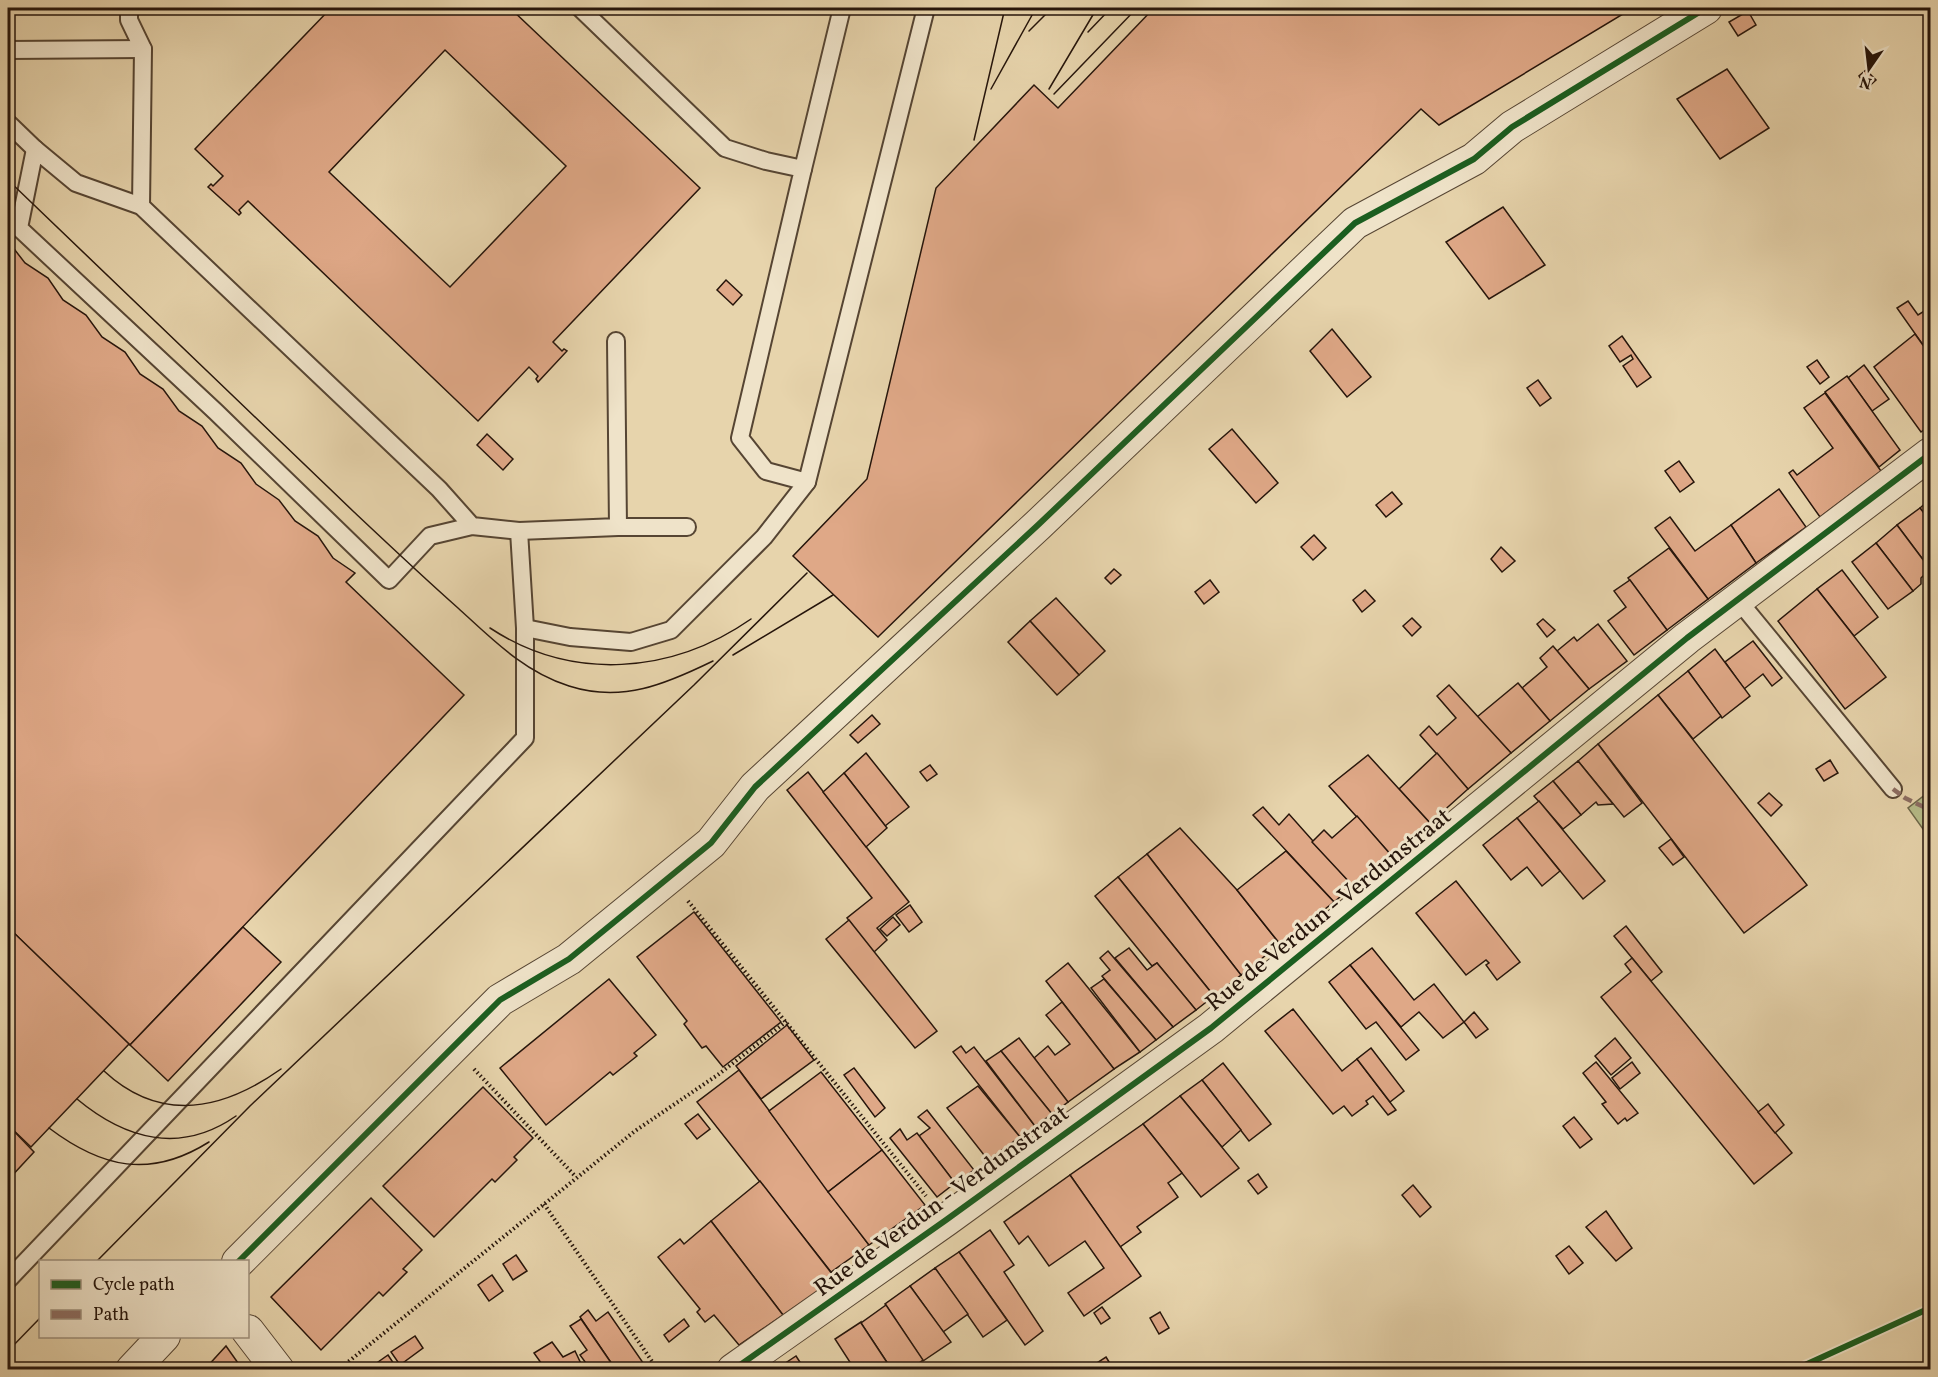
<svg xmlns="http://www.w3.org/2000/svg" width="1938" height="1377" font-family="Vollkorn,serif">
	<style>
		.green { fill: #b6bc89; stroke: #6e684a; stroke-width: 1.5 }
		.building { fill: #dfa887; stroke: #26150b; stroke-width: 1.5; fill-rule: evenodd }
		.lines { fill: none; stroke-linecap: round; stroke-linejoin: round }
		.service-casing { stroke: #564533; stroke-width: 20 }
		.minor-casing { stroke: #564533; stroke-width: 34 }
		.path { stroke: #26150b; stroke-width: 4; stroke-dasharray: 1.5 3; stroke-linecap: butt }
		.service { stroke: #efe3c9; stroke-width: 16 }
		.minor { stroke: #efe3c9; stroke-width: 32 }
		.tram { stroke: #26150b; stroke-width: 1.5 }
		.quiet { stroke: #8d6e63; stroke-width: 4.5; stroke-dasharray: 9 4.5; stroke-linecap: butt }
		.cycleway-casing { stroke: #efe3c9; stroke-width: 10 }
		.cycleway { stroke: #1b5e20; stroke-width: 6 }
		.labels { text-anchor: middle; stroke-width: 6; stroke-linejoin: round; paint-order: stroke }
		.street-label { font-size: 24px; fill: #26150b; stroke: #efe3c9 }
	</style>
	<rect width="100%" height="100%" fill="#e7d4ac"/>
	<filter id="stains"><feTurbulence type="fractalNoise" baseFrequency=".00333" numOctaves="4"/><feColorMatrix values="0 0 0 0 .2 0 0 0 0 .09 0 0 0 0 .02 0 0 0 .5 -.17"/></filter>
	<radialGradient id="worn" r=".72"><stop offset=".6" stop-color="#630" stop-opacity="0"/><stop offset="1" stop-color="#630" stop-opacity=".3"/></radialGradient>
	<!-- green -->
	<path class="green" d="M 1930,791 L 1930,839 L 1908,808 Z"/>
	<!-- building -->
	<g class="building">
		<path d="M 331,8 L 510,8 L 700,188 L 553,342 L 562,351 L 564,349 L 567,351 L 538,382 L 536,379 L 538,376 L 529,367 L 478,421 L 248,201 L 239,210 L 241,213 L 239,215 L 208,187 L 211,184 L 213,186 L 223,176 L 195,149 ZM 445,50 L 566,166 L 450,287 L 329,172 Z"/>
		<path d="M 1154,8 L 1633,8 L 1439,125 L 1421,109 L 878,637 L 793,556 L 867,479 L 936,188 L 1034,85 L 1058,108 Z"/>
		<path d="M 1748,11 L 1756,25 L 1738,36 L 1729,22 Z"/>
		<path d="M 1727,69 L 1769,128 L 1720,159 L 1677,99 Z"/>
		<path d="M 1866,70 L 1876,80 L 1867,88 L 1859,76 Z"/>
		<path d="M 1503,207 L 1545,265 L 1489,299 L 1446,242 Z"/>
		<path d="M 8,241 L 25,263 L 48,278 L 63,300 L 86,315 L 102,337 L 125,352 L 140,374 L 163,389 L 179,411 L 202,426 L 218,448 L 241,463 L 256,484 L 279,500 L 295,521 L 318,536 L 333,558 L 355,573 L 346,582 L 464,695 L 130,1045 L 13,932 L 8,938 Z"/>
		<path d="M 726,280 L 742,295 L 733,305 L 717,290 Z"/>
		<path d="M 1908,301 L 1918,315 L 1929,308 L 1930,310 L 1930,355 L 1897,308 Z"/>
		<path d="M 1332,329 L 1371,377 L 1347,397 L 1310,351 Z"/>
		<path d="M 1915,334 L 1930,355 L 1930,425 L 1921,432 L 1874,367 Z"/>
		<path d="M 1622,336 L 1651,377 L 1637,387 L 1623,366 L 1633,359 L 1631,355 L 1620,362 L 1609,346 Z"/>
		<path d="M 1817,360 L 1829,377 L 1820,384 L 1807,367 Z"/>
		<path d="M 1864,365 L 1889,399 L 1872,411 L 1848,378 Z"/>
		<path d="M 1847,376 L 1900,450 L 1879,467 L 1825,392 Z"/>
		<path d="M 1538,380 L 1551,398 L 1540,406 L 1527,388 Z"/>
		<path d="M 1825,393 L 1881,471 L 1820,517 L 1789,473 L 1793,470 L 1797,475 L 1833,448 L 1804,408 Z"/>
		<path d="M 1232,429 L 1278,483 L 1256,503 L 1209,449 Z"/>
		<path d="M 487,434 L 513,459 L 503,470 L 477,445 Z"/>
		<path d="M 1679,461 L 1694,482 L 1680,492 L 1665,471 Z"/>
		<path d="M 1779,489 L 1806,527 L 1756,563 L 1731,525 Z"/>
		<path d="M 1392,492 L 1402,504 L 1386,517 L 1376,505 Z"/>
		<path d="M 1930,499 L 1930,521 L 1920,508 Z"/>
		<path d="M 1920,508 L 1930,521 L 1930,569 L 1897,525 Z"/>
		<path d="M 1670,517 L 1695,551 L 1731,525 L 1756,563 L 1708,599 L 1655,528 Z"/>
		<path d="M 1897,525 L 1930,569 L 1921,578 L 1921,584 L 1913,591 L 1876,543 Z"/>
		<path d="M 1314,535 L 1326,548 L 1313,560 L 1301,547 Z"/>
		<path d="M 1876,543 L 1913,591 L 1888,609 L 1852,562 Z"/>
		<path d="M 1501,547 L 1515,561 L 1502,572 L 1491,559 Z"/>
		<path d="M 1669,548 L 1708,599 L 1667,630 L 1628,578 Z"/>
		<path d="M 1114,569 L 1121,575 L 1111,584 L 1105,578 Z"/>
		<path d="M 1842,570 L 1878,617 L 1854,636 L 1817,589 Z"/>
		<path d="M 1210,580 L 1219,592 L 1204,604 L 1195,592 Z"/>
		<path d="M 1630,580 L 1667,630 L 1634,655 L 1608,621 L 1626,607 L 1614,591 Z"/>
		<path d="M 1817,589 L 1886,677 L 1845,709 L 1778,621 Z"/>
		<path d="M 1365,590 L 1375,601 L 1362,612 L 1353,600 Z"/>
		<path d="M 1056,598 L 1105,651 L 1079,675 L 1030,621 Z"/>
		<path d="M 1412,618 L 1421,627 L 1412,636 L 1403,626 Z"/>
		<path d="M 1543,619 L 1555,630 L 1547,637 L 1537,624 Z"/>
		<path d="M 1030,621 L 1079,675 L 1057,695 L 1008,642 Z"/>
		<path d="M 1598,624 L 1627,661 L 1589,689 L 1557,651 L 1574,637 L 1577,641 Z"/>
		<path d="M 1753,641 L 1782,678 L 1772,686 L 1763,674 L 1744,689 L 1725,662 Z"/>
		<path d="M 1553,646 L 1589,689 L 1550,721 L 1522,688 L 1547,667 L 1540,658 Z"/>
		<path d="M 1715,649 L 1750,696 L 1722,718 L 1688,671 Z"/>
		<path d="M 1688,671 L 1721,716 L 1693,739 L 1658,695 Z"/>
		<path d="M 1518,683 L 1550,721 L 1511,753 L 1477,717 Z"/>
		<path d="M 1449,685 L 1511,753 L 1468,789 L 1420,735 L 1429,726 L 1437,735 L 1456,718 L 1437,696 Z"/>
		<path d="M 1658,695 L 1807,885 L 1744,933 L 1598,744 Z"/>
		<path d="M 872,715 L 880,724 L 858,743 L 850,735 Z"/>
		<path d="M 1598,744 L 1642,803 L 1624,817 L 1578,761 Z"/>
		<path d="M 866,753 L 909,807 L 885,826 L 844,773 Z"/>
		<path d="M 1437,753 L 1468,789 L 1430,823 L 1399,789 Z"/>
		<path d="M 1368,755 L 1430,823 L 1391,855 L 1329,786 Z"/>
		<path d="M 1830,760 L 1838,773 L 1824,781 L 1816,769 Z"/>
		<path d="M 1578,761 L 1613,804 L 1598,805 L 1596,802 L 1581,815 L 1553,781 Z"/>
		<path d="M 930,765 L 937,774 L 927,781 L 920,772 Z"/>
		<path d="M 808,772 L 909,902 L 877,928 L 887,940 L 873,953 L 847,918 L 872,898 L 787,790 Z"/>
		<path d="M 844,773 L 887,828 L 866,847 L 823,792 Z"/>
		<path d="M 1553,781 L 1581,815 L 1563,829 L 1534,796 Z"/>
		<path d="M 1769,793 L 1782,805 L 1771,816 L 1758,803 Z"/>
		<path d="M 1539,801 L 1605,881 L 1583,899 L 1517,818 Z"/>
		<path d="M 1263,807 L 1279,825 L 1289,814 L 1353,886 L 1334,902 L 1253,815 Z"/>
		<path d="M 1357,816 L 1391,855 L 1353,886 L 1312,842 L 1324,830 L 1332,838 Z"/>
		<path d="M 1517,818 L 1560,871 L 1542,886 L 1527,867 L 1511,880 L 1483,845 Z"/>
		<path d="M 1180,828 L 1237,890 L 1280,944 L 1241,975 L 1147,854 Z"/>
		<path d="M 1671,839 L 1684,857 L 1673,865 L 1659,848 Z"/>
		<path d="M 1286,851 L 1334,902 L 1280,944 L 1237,890 Z"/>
		<path d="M 1147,854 L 1241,975 L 1214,996 L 1118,877 Z"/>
		<path d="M 1118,877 L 1214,996 L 1196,1010 L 1157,963 L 1152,966 L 1095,896 Z"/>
		<path d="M 1456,881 L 1520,962 L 1497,980 L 1486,965 L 1489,963 L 1486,960 L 1466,975 L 1416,913 Z"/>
		<path d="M 910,905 L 922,922 L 909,932 L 896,915 Z"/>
		<path d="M 694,912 L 781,1022 L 723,1067 L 706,1046 L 702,1048 L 684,1024 L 687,1021 L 637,957 Z"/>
		<path d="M 893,917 L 900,925 L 887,936 L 880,929 Z"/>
		<path d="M 849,920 L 937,1031 L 915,1048 L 826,939 Z"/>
		<path d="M 1626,926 L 1662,972 L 1651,981 L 1614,936 Z"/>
		<path d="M 243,927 L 281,962 L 168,1081 L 130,1045 Z"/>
		<path d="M 13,932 L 129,1044 L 31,1147 L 8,1125 L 8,938 Z"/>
		<path d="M 1129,948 L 1147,970 L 1157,963 L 1196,1010 L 1173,1027 L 1115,958 Z"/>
		<path d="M 1372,948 L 1414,1000 L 1434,984 L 1464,1022 L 1443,1038 L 1419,1012 L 1401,1027 L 1350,965 Z"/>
		<path d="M 1108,951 L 1173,1027 L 1156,1040 L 1102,976 L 1110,970 L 1100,958 Z"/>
		<path d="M 1632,958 L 1792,1153 L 1754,1184 L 1601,997 L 1631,972 L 1625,964 Z"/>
		<path d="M 1068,963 L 1140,1052 L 1114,1069 L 1046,981 Z"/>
		<path d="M 1350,965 L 1419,1050 L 1406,1060 L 1376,1022 L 1366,1029 L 1329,982 Z"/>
		<path d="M 609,979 L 656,1035 L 634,1053 L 637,1056 L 613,1075 L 610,1072 L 546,1125 L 500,1068 Z"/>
		<path d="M 1104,979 L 1156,1040 L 1140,1052 L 1091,988 Z"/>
		<path d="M 1062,1002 L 1114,1069 L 1068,1102 L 1034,1058 L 1048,1046 L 1055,1055 L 1070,1044 L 1046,1015 Z"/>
		<path d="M 1293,1009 L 1342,1071 L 1357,1059 L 1396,1110 L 1388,1115 L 1373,1096 L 1366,1101 L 1368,1104 L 1352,1116 L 1344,1106 L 1333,1114 L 1265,1031 Z"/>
		<path d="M 1474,1012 L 1488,1029 L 1476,1038 L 1464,1022 Z"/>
		<path d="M 787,1025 L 814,1060 L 761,1099 L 736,1066 Z"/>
		<path d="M 1019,1038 L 1068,1102 L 1052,1114 L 1001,1051 Z"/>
		<path d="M 1615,1038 L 1631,1058 L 1611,1075 L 1595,1056 Z"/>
		<path d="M 961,1046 L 966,1053 L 974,1047 L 1035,1126 L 1020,1137 L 953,1052 Z"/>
		<path d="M 1371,1048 L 1404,1091 L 1390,1102 L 1357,1059 Z"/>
		<path d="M 1001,1051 L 1052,1114 L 1035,1126 L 986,1061 Z"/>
		<path d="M 1596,1062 L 1638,1113 L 1627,1121 L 1625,1118 L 1618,1124 L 1602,1104 L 1606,1102 L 1583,1073 Z"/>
		<path d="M 1632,1062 L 1640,1073 L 1620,1089 L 1612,1078 Z"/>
		<path d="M 1223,1063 L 1271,1124 L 1249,1141 L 1202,1080 Z"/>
		<path d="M 854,1068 L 885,1108 L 875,1117 L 844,1075 Z"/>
		<path d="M 739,1070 L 869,1245 L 831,1272 L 697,1102 Z"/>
		<path d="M 821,1072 L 882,1150 L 828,1192 L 769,1111 Z"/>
		<path d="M 1202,1080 L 1241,1130 L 1222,1147 L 1180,1096 Z"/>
		<path d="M 978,1086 L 1020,1137 L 988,1160 L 947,1108 Z"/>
		<path d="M 483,1087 L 533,1138 L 514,1157 L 517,1160 L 495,1182 L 492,1179 L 434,1237 L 383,1186 Z"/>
		<path d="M 1180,1096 L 1239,1168 L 1201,1197 L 1143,1124 Z"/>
		<path d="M 1768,1104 L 1784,1125 L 1775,1133 L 1758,1112 Z"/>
		<path d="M 927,1110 L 974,1170 L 955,1183 L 919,1136 L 930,1128 L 918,1117 Z"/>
		<path d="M 698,1114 L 710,1129 L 697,1139 L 685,1124 Z"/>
		<path d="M 1574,1117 L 1592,1139 L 1580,1148 L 1563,1126 Z"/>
		<path d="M 1143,1124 L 1182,1173 L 1168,1183 L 1178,1197 L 1137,1227 L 1141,1232 L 1120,1247 L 1070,1175 Z"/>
		<path d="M 8,1125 L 34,1152 L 8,1180 Z"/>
		<path d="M 900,1129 L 907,1140 L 917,1133 L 955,1183 L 937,1197 L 890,1138 Z"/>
		<path d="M 882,1150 L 925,1205 L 869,1245 L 828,1192 Z"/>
		<path d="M 1258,1174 L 1267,1187 L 1258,1194 L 1248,1181 Z"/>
		<path d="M 1070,1175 L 1141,1276 L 1084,1316 L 1068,1293 L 1104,1268 L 1085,1241 L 1049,1266 L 1028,1236 L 1019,1244 L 1004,1222 Z"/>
		<path d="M 760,1181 L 836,1279 L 783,1315 L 711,1221 Z"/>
		<path d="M 1413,1185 L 1431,1207 L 1420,1217 L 1402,1195 Z"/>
		<path d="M 371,1198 L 422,1250 L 403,1269 L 407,1272 L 383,1296 L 379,1292 L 321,1350 L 271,1297 Z"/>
		<path d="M 1606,1211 L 1632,1248 L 1616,1261 L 1586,1227 Z"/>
		<path d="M 711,1221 L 783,1315 L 739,1345 L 714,1315 L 705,1322 L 697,1312 L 700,1309 L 658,1257 L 680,1239 L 684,1244 Z"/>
		<path d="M 990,1230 L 1014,1265 L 1004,1272 L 1043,1331 L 1025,1345 L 959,1252 Z"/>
		<path d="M 1569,1246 L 1583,1263 L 1569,1274 L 1556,1256 Z"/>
		<path d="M 959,1252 L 1007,1320 L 983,1337 L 935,1268 Z"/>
		<path d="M 516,1255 L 527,1271 L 513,1280 L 503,1264 Z"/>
		<path d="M 935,1268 L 968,1314 L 943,1332 L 910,1286 Z"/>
		<path d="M 492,1275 L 503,1291 L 489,1301 L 478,1285 Z"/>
		<path d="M 910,1286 L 951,1342 L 923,1361 L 885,1304 Z"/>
		<path d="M 886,1305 L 923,1360 L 909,1370 L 892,1370 L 861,1323 Z"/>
		<path d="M 1102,1307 L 1110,1318 L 1101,1324 L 1094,1313 Z"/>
		<path d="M 588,1310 L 596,1321 L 608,1312 L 648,1370 L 616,1370 L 580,1317 Z"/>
		<path d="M 1160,1312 L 1169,1328 L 1159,1334 L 1150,1318 Z"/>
		<path d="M 581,1319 L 616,1370 L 591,1370 L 580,1355 L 587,1350 L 570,1326 Z"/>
		<path d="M 684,1319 L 689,1326 L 669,1342 L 664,1335 Z"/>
		<path d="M 861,1322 L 861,1323 L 892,1370 L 875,1367 L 855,1370 L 835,1339 Z"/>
		<path d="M 415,1336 L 423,1348 L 400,1365 L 391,1352 Z"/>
		<path d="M 552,1342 L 563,1357 L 575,1351 L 584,1370 L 546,1370 L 534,1353 Z"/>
		<path d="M 226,1346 L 243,1370 L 204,1370 Z"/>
		<path d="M 388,1355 L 398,1370 L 372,1370 L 371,1367 Z"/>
		<path d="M 796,1356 L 805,1370 L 775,1370 Z"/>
		<path d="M 1106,1357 L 1114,1370 L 1090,1370 L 1089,1368 Z"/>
	</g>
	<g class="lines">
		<defs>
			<g id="service">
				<path d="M 129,8 L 129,20 L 143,49 L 141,206"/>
				<path d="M 580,8 L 725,148 L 766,161 L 803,169 L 740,438 L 766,471 L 807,482"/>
				<path d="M 8,50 L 143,49"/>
				<path d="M 8,123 L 35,149"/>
				<path d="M 803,169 L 842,8"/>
				<path d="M 618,527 L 687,527"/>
				<path d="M 519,531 L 618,527 L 616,341"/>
				<path d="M 1738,600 L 1893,789"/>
				<path d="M 525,628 L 570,637 L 631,642 L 671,630 L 764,537 L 807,482 L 926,8"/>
				<path d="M 8,1280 L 525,738 L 525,628 L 519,531 L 472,526 L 430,536 L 389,580 L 216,412 L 19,228 L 35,149 L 76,183 L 141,206 L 439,489 L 472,526"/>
			</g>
			<g id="minor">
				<path d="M 238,1262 L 500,1000 L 569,959 L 711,843 L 755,787 L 1038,525 L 1355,223 L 1474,159 L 1512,127 L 1706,8"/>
				<path d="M 248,1331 L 278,1370"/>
				<path d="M 132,1370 L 164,1336"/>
				<path d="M 733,1370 L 946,1220 L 1211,1028 L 1687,638 L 1930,454"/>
			</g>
		</defs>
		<!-- service casing -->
		<use href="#service" class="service-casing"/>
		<!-- minor casing -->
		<use href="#minor" class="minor-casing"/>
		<!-- path -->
		<g class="path">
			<path d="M 688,901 L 926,1196"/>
			<path d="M 474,1069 L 576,1177"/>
			<path d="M 544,1204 L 658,1370"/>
			<path d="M 338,1370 L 635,1131 L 719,1074 L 787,1021"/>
		</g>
		<!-- service -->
		<use href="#service" class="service"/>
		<!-- minor -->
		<use href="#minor" class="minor"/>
		<!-- tram -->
		<g class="tram">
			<path d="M 1029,31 L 1052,8"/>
			<path d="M 1088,32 L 1111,8"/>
			<path d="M 991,89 L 1036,8"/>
			<path d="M 1049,89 L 1097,8"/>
			<path d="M 1054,94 L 1137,8"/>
			<path d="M 974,140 L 1005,8"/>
			<path d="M 8,180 C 123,290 238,401 354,512 C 388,544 423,577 458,608 C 492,639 524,672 569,686 C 622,703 666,684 713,661"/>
			<path d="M 490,628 C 572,682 672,674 751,619"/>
			<path d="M 733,655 L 833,595"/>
			<path d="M 104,1071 C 161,1124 223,1110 281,1069"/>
			<path d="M 77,1099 C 125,1139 180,1155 236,1116"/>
			<path d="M 49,1128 C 102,1168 150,1179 209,1142"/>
			<path d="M 96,1262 L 250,1106 L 694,685 L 807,573"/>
			<path d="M 8,1351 L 40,1318"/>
		</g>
		<!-- quiet -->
		<path class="quiet" d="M 1893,789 L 1905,798 L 1930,810"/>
		<defs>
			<g id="cycleway">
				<path d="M 238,1262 L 500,1000 L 569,959 L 711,843 L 755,787 L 1038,525 L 1355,223 L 1474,159 L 1512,127 L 1706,8"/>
				<path d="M 733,1370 L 946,1220 L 1211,1028 L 1687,638 L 1930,454"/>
				<path d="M 1794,1370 L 1930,1308"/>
			</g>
		</defs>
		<!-- cycleway casing -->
		<use href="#cycleway" class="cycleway-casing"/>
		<!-- cycleway -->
		<use href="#cycleway" class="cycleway"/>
	</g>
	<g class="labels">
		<!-- street labels -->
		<g class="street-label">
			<text transform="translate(1328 909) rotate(-39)" y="8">Rue de Verdun - Verdunstraat</text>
			<text transform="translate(941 1200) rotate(-36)" y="8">Rue de Verdun - Verdunstraat</text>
		</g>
	</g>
	<!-- margin -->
	<rect width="1938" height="1377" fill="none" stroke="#e7d4ac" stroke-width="30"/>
	<rect x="9" y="9" width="1920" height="1359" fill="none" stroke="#26150b" stroke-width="3"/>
	<rect x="15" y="15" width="1908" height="1347" fill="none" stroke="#26150b" stroke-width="1.5"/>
	<!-- legend -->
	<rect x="39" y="1260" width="210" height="78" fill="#efe3c9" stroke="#9f917d" stroke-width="1.5"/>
	<rect x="51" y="1280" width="30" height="9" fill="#1b5e20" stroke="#9f917d" stroke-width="1.5"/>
	<text x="93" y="1290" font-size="18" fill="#26150b">Cycle path</text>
	<rect x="51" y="1310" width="30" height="9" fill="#8d6e63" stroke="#9f917d" stroke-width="1.5"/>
	<text x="93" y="1320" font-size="18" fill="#26150b">Path</text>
	<!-- north arrow -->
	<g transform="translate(1869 69) rotate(194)" stroke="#efe3c9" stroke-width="4.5" paint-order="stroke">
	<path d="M0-4.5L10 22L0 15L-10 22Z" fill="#26150b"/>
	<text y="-9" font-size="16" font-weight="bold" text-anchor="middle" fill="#26150b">N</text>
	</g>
	<rect width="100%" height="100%" filter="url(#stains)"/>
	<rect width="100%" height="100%" fill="url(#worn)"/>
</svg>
